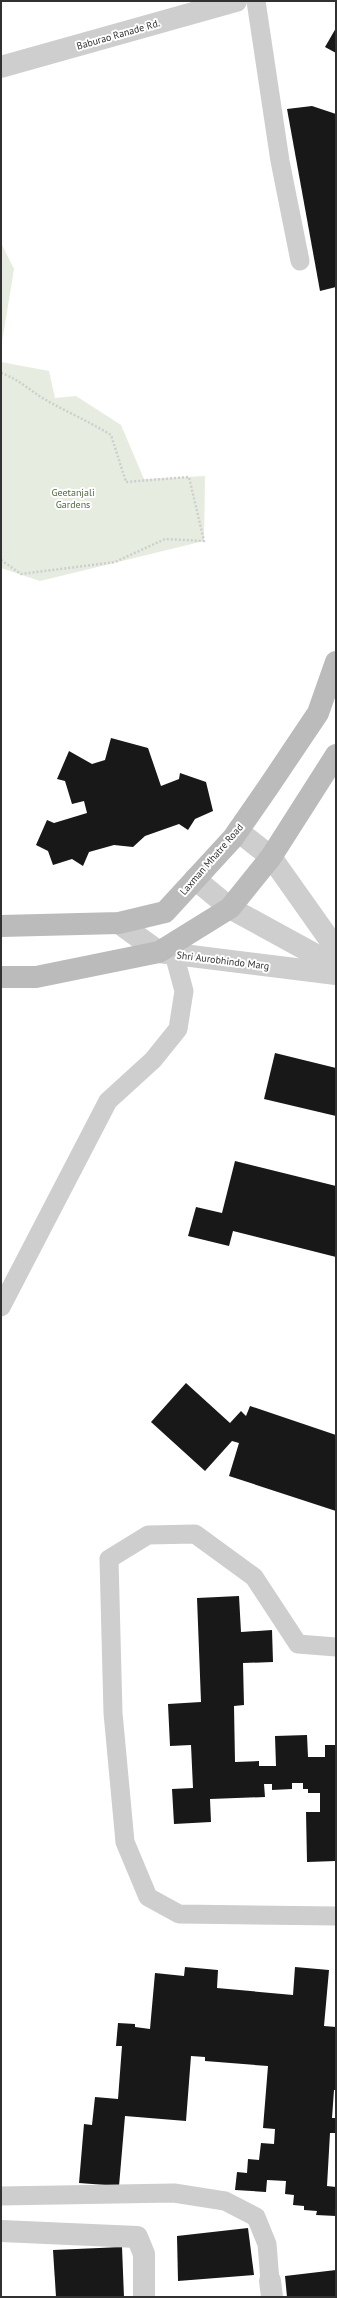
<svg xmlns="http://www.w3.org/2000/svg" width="337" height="2298" font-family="'PT Sans',sans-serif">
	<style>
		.green { fill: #e6ede0 }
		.building { fill: #181818 }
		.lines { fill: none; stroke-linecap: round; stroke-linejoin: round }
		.path { stroke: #cecece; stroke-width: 2.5; stroke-dasharray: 2 2; stroke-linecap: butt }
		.service { stroke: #cecece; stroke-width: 19 }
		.minor { stroke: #cecece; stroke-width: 22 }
		.secondary { stroke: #bbb; stroke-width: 22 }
		.labels { text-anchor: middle; stroke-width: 4; stroke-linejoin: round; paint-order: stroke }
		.street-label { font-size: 10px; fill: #313131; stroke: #fff }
		.park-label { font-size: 10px; fill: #516a40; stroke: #fff }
	</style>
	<rect width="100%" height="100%" fill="#fff"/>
	<!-- green -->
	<g class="green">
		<path d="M 1,243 L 14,269 L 1,348 Z"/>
		<path d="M 1,362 L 49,371 L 55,398 L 76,396 L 121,425 L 144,479 L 205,476 L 204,541 L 40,581 L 1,568 Z"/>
	</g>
	<!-- building -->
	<g class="building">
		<path d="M 336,28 L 336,53 L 325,47 Z"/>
		<path d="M 312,106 L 336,114 L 336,287 L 320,291 L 287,109 Z"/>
		<path d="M 111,738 L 148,748 L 161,786 L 179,779 L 180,773 L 206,782 L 213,811 L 195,819 L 188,830 L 179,824 L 145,836 L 133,847 L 114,845 L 89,852 L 83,866 L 72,859 L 53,865 L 48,851 L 36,845 L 47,820 L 54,823 L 87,813 L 84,801 L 72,804 L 65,781 L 57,779 L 69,751 L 92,764 L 105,760 Z"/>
		<path d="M 275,1053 L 336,1068 L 336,1116 L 264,1099 Z"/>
		<path d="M 235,1161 L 336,1186 L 336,1257 L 233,1231 L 229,1246 L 188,1236 L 196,1207 L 222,1213 Z"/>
		<path d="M 186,1383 L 230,1423 L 241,1411 L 246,1416 L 250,1406 L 336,1435 L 336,1511 L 229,1476 L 239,1443 L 232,1441 L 205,1471 L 151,1422 Z"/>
		<path d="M 239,1596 L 241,1632 L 272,1630 L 273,1662 L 243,1663 L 244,1705 L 234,1706 L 235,1762 L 259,1761 L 259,1766 L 276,1766 L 275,1736 L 307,1735 L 308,1757 L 325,1757 L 325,1745 L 336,1745 L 336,1861 L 307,1862 L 306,1812 L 320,1812 L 320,1793 L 308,1793 L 308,1789 L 303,1789 L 303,1783 L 292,1783 L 292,1789 L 272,1790 L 272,1784 L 264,1784 L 265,1797 L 210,1799 L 211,1822 L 174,1824 L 172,1789 L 193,1788 L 191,1745 L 170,1746 L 168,1704 L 201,1702 L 197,1598 Z"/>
		<path d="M 185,1967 L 218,1970 L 217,1988 L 293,1995 L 295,1967 L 329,1970 L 324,2026 L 336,2027 L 336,2090 L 334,2090 L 332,2118 L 336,2118 L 336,2133 L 330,2133 L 327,2186 L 336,2187 L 336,2216 L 316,2215 L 317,2211 L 304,2210 L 304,2206 L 293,2205 L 294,2195 L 285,2194 L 286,2181 L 267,2180 L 266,2192 L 235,2190 L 237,2172 L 247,2173 L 248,2159 L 259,2160 L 261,2143 L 274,2144 L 275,2129 L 263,2128 L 268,2066 L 205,2061 L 205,2057 L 191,2056 L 186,2121 L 125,2116 L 119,2186 L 79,2183 L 84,2124 L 92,2125 L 95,2097 L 118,2099 L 122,2046 L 116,2046 L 118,2023 L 135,2024 L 135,2027 L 150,2029 L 155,1973 L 184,1976 Z"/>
		<path d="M 248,2228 L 254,2275 L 178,2281 L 177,2236 Z"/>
		<path d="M 122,2247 L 124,2297 L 56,2297 L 53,2250 Z"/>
		<path d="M 336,2270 L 336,2297 L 287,2297 L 285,2276 Z"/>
	</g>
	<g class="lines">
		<!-- path -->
		<path class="path" d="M 1,373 C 19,379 30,391 46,400 C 67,412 90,422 111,435 L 126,482 L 189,477 L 204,541 L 165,539 L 115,562 L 21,574 L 1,560"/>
		<!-- service -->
		<g class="service">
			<path d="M 256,1 L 280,161 L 300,261"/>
			<path d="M 1,1307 L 108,1101 L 153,1060 L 178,1029 L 184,991 L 174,954"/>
			<path d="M 336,1647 L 298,1644 L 254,1577 L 195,1534 L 148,1535 L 109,1559 L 113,1713 L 125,1842 L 148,1897 L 179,1914 L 336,1916"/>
			<path d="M 1,2196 L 174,2193 L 225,2201 L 256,2217 L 267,2244 L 270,2281"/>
		</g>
		<!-- minor -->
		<g class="minor">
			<path d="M 1,67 L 236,1"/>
			<path d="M 238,831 L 271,857 L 336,949"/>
			<path d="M 195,879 L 230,908 L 336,966"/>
			<path d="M 119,923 L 159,952 L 336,974"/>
			<path d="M 1,2231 L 137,2237 L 144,2254 L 144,2297"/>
			<path d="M 270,2281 L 272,2297"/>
		</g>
		<!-- secondary -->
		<g class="secondary">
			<path d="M 1,926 L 119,923 L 165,912 L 233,838 L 269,786 L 318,713 L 336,662"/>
			<path d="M 1,977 L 36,977 L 159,952 L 230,908 L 271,857 L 336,755"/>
		</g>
	</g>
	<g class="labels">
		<!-- street labels -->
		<g class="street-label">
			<text transform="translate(118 34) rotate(-16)" y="4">Baburao Ranade Rd.</text>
			<text transform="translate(211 859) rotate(-49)" y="4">Laxman Mhatre Road</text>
			<text transform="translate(223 960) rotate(7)" y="4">Shri Aurobhindo Marg</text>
		</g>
		<!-- park labels -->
		<g class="park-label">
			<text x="73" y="496">Geetanjali<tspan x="73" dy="12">Gardens</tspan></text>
		</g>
	</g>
	<!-- border -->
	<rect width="337" height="2298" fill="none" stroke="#313131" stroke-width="4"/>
</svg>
